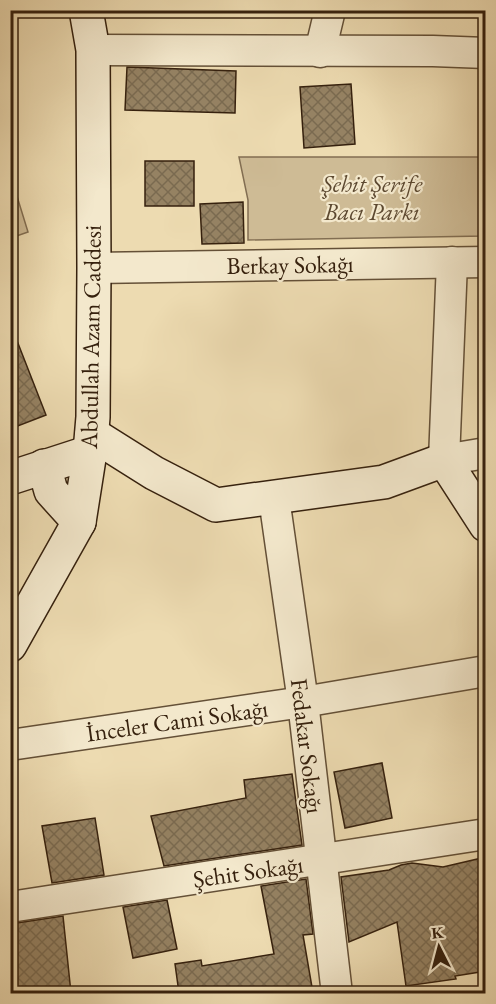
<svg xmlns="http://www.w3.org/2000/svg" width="496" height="1004" font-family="'EB Garamond',serif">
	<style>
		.park { fill: #cebb95; stroke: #826e52; stroke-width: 1.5 }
		.building { fill: url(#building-cross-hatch); stroke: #36210e; stroke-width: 1.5 }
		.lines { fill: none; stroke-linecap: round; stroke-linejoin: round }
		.street-casing { stroke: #645037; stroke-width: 33 }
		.secondary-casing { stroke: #36210e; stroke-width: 36 }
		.street { stroke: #f3e8cc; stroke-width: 30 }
		.secondary { stroke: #f3e8cc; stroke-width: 33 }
		.labels { text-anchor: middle; stroke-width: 4.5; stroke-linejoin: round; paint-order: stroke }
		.park-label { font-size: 24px; font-style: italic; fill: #5c4830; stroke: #f3e8cc }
		.street-label { font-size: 24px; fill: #36210e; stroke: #f3e8cc }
	</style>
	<defs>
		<pattern id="building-cross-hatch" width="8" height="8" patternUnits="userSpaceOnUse" patternTransform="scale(1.5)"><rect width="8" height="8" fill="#958263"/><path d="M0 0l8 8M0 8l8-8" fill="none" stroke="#7a6a50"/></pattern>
	</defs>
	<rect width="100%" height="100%" fill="#eddbb1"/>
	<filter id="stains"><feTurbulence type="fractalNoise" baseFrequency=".00333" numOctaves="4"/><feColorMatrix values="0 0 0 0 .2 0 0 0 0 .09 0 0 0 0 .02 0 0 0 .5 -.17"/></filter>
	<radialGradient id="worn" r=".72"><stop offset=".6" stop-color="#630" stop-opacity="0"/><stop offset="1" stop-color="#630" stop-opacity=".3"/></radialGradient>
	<!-- park -->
	<g class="park">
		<path d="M 239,157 L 482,157 L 484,236 L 248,240 L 248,200 Z"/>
		<path d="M 11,193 L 16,193 L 28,232 L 11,238 Z"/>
	</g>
	<!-- building -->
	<g class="building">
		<path d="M 127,67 L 236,71 L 235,113 L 125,110 Z"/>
		<path d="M 351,84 L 355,144 L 304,148 L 300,87 Z"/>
		<rect x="145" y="161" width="49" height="45"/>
		<path d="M 243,202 L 244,243 L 202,244 L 200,204 Z"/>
		<path d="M 10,328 L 12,328 L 46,415 L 10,429 Z"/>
		<path d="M 382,763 L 392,818 L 345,828 L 334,772 Z"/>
		<path d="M 292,774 L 302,845 L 164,866 L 151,816 L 246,798 L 244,780 Z"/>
		<path d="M 95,818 L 104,875 L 52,883 L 42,826 Z"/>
		<path d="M 486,857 L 486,971 L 455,976 L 456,979 L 406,986 L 397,922 L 349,942 L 341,877 L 389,870 L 401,865 L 412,863 L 443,867 Z"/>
		<path d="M 306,879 L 313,934 L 303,935 L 313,993 L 179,993 L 175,964 L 201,960 L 202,966 L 274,954 L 261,886 Z"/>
		<path d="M 167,900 L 177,949 L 133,958 L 123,907 Z"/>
		<path d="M 63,916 L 71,993 L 10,993 L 10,924 Z"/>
	</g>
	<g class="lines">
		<defs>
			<g id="street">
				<path d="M 93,50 L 433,51 L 486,53"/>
				<path d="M 320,52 L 330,10"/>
				<path d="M 452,262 L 444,460 L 486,453"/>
				<path d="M 94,268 L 486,262"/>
				<path d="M 274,498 L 303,702 L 337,994"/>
				<path d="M 10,745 L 303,702 L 486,671"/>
				<path d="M 10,907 L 486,834"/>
			</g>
			<g id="secondary">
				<path d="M 92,434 L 154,473 L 216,505 L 384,482 L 444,460 L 486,525"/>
				<path d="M 44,466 L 51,491 L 79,522"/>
				<path d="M 10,478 L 90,452"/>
				<path d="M 10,645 L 79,522 L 90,452 L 93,417 L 94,268 L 93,50 L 86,10"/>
			</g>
		</defs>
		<!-- street casing -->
		<use href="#street" class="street-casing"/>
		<!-- secondary casing -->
		<use href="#secondary" class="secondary-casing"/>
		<!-- street -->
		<use href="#street" class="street"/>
		<!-- secondary -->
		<use href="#secondary" class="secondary"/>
	</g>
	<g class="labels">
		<!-- park labels -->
		<g class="park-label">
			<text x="372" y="192">Şehit Şerife<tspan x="372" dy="28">Bacı Parkı</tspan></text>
		</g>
		<!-- street labels -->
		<g class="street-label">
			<text transform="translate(290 265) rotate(-1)" y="8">Berkay Sokağı</text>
			<text transform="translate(91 337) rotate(-89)" y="8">Abdullah Azam Caddesi</text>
			<text transform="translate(177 721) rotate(-8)" y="8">İnceler Cami Sokağı</text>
			<text transform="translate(307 746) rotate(83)" y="8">Fedakar Sokağı</text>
			<text transform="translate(248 872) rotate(-8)" y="8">Şehit Sokağı</text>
		</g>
	</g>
	<!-- margin -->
	<rect width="496" height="1004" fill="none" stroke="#eddbb1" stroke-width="36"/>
	<rect x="12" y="12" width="472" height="980" fill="none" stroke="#36210e" stroke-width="3"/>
	<rect x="18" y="18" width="460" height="968" fill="none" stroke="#36210e" stroke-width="1.5"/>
	<!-- north arrow -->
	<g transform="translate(439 947) rotate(354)" stroke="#f3e8cc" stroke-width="4.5" paint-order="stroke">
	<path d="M0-4.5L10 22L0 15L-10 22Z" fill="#36210e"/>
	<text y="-9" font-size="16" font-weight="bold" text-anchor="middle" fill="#36210e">K</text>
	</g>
	<rect width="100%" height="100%" filter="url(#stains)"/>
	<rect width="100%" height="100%" fill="url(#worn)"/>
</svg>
